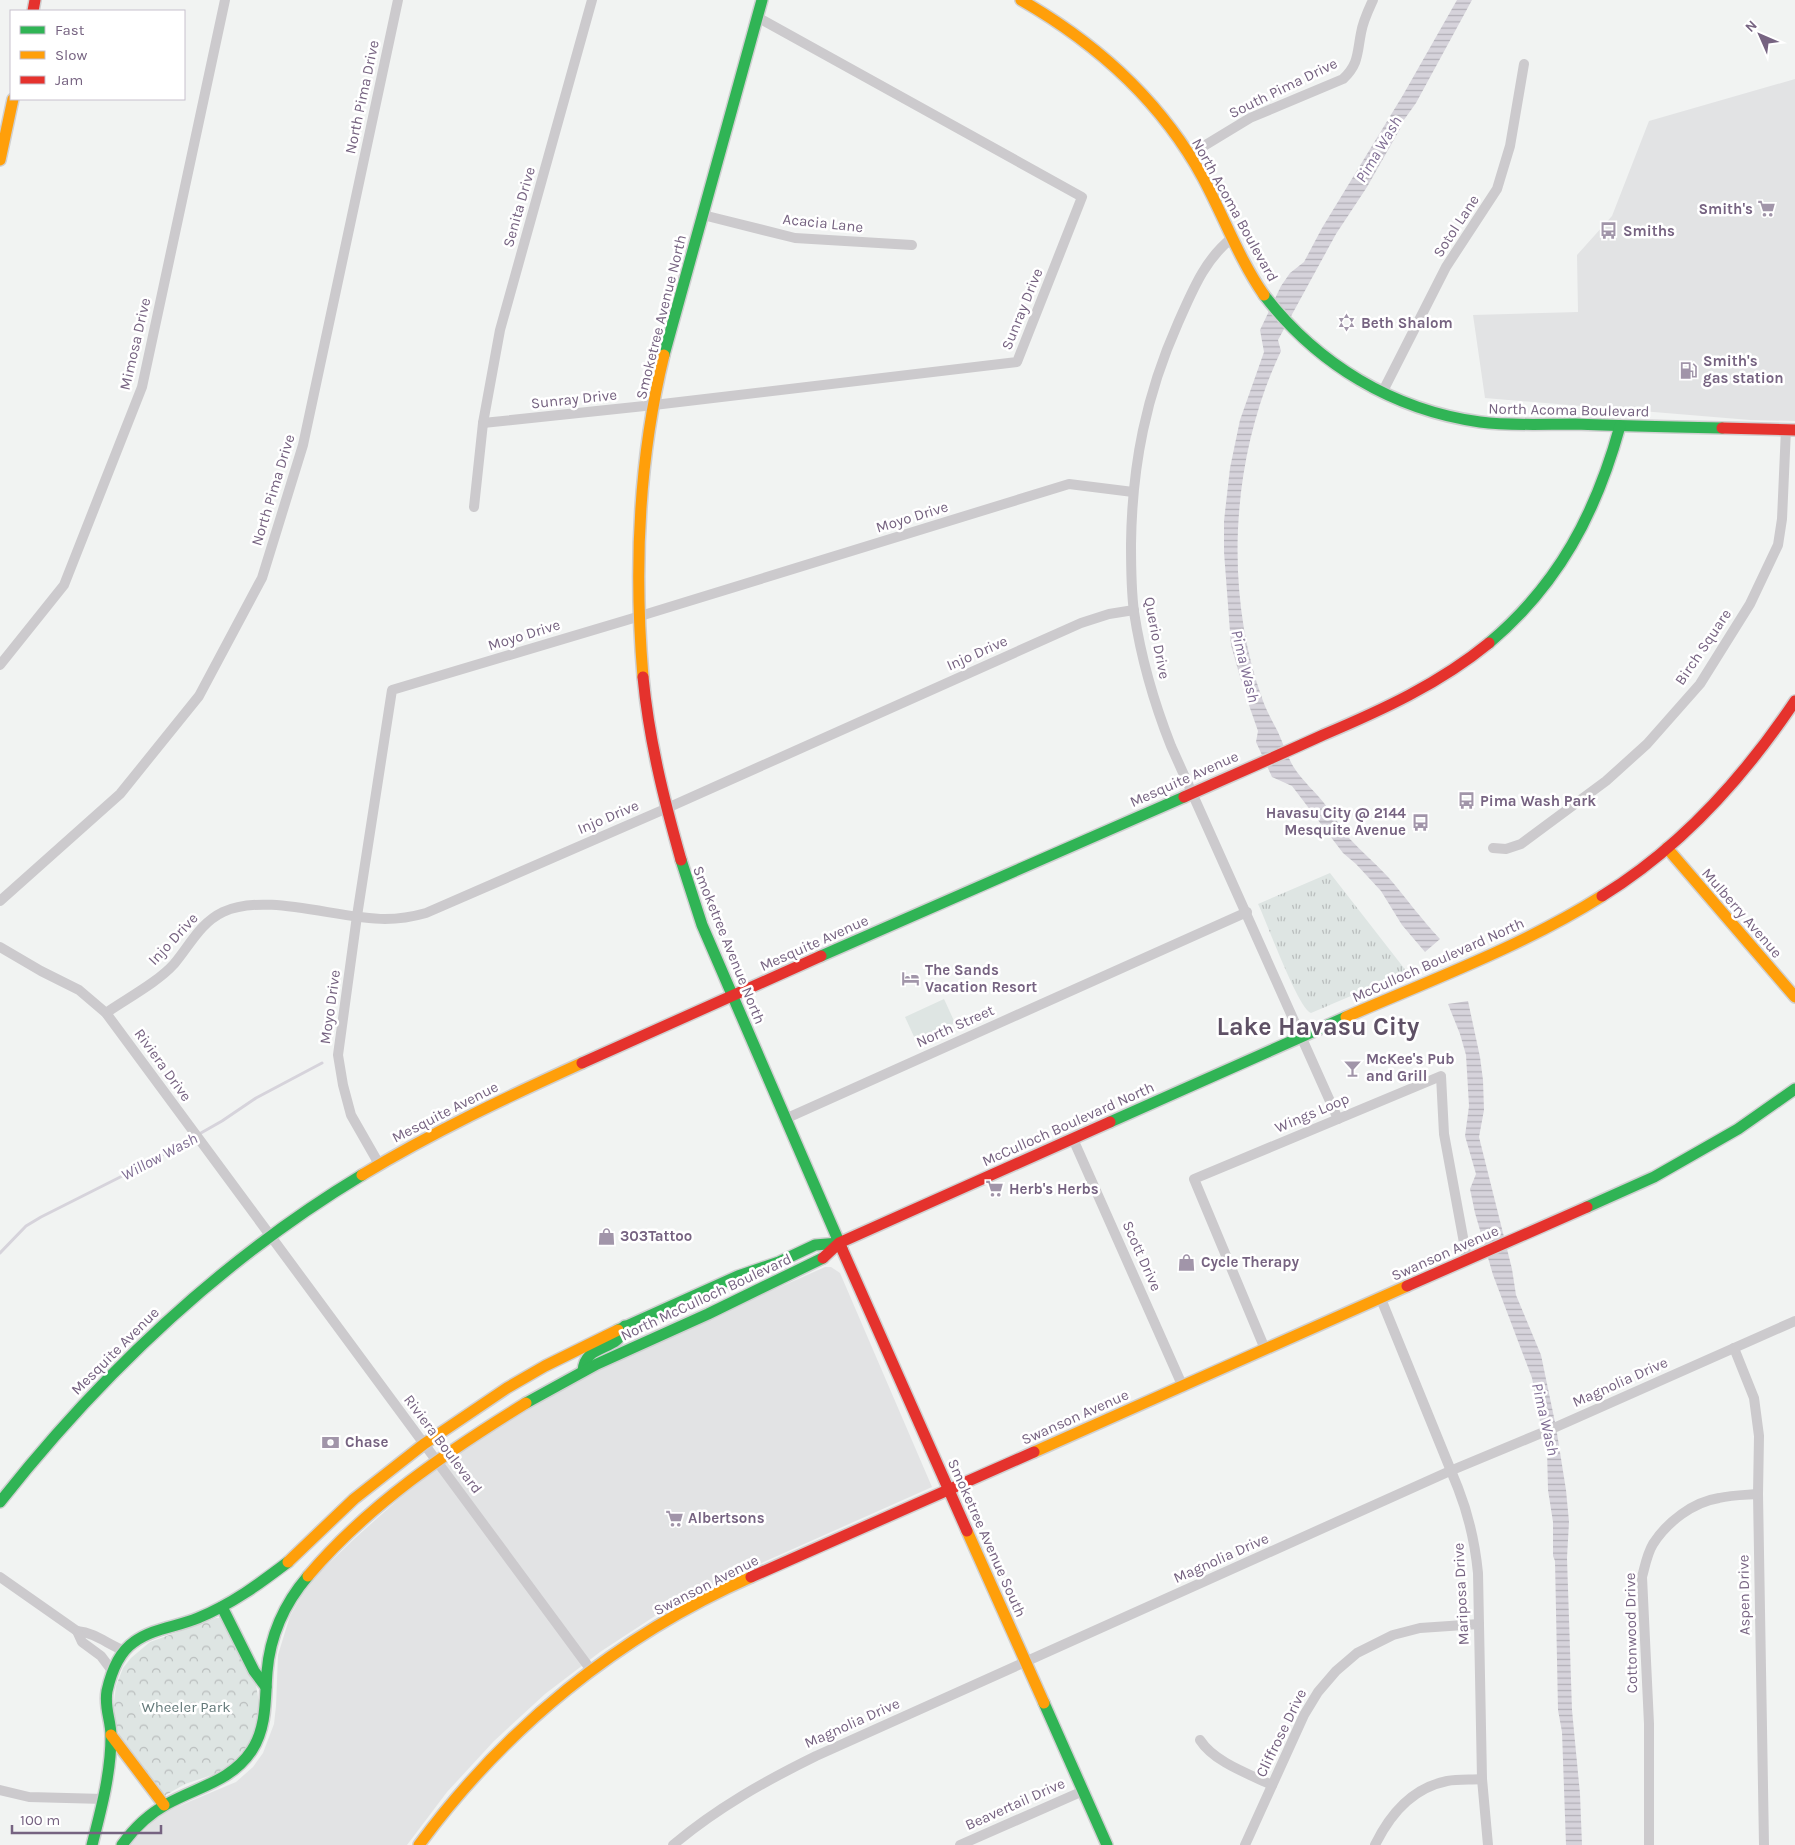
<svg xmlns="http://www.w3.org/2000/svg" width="1795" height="1845" font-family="Karla,sans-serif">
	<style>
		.built { fill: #e2e3e4 }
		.grass { fill: url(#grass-tufts) }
		.park { fill: url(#park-crowns) }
		.pitch { fill: #dee5e3 }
		.water { fill: url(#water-rules) }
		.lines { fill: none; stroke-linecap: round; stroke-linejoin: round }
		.stream { stroke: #d6d3db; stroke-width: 3 }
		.fast-casing { stroke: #d0d0d1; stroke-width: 14 }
		.slow-casing { stroke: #d0d0d1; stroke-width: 14 }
		.jam-casing { stroke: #d0d0d1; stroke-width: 14 }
		.street { stroke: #cccacd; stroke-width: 10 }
		.fast { stroke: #30b455; stroke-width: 11 }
		.slow { stroke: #ff9f0a; stroke-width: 11 }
		.jam { stroke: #e5322d; stroke-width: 11 }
		.labels { text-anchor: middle; stroke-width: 5; stroke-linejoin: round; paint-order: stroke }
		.street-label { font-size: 15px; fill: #766381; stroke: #fff }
		.poi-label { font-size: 15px; font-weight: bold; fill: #766381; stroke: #fff; text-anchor: start }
		.park-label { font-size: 15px; fill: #627878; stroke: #fff }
		.water-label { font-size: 16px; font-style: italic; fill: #7f6d93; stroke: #fff }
		.town-label { font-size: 25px; font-weight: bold; fill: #5f5166; stroke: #fff }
	</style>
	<defs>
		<pattern id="grass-tufts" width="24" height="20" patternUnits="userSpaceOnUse" patternTransform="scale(1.25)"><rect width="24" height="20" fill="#dee5e3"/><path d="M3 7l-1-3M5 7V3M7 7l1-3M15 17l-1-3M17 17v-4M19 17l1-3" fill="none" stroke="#b9bdbd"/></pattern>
		<pattern id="park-crowns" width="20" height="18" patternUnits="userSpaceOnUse" patternTransform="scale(1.25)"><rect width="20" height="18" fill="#dee5e3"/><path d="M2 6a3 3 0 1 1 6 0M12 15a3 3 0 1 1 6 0" fill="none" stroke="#b9bdbd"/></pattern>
		<pattern id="water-rules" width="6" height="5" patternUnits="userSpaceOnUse" patternTransform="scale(1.25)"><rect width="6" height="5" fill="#d6d3db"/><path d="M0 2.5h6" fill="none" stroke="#b2afb7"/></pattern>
	</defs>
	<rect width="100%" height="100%" fill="#f1f3f2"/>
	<!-- built -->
	<g class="built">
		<path d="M 1795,79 L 1795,421 L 1750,420 L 1485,398 L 1473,315 L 1578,312 L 1577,255 L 1612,216 L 1649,121 Z"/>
		<path d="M 825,1267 L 831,1267 L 840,1273 L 932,1487 L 719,1582 L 658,1614 L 600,1652 L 545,1694 L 494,1741 L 447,1792 L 407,1845 L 130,1845 L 154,1820 L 167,1811 L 236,1782 L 253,1767 L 263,1753 L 274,1724 L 276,1706 L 278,1655 L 290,1616 L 303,1593 L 321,1571 L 353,1540 L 402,1496 L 444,1463 L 492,1431 L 589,1374 L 645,1347 Z"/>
	</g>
	<!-- grass -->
	<path class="grass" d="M 1330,873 L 1407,972 L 1311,1013 C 1298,1009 1266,920 1258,904 Z"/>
	<!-- park -->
	<path class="park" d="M 216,1618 L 220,1618 L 256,1685 L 259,1703 L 255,1728 L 248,1745 L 231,1764 L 215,1774 L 185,1784 L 164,1796 L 119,1735 L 113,1710 L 116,1686 L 123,1668 L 131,1658 L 150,1642 Z"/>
	<!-- pitch -->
	<path class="pitch" d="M 944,999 L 955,1023 L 916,1041 L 905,1017 Z"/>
	<!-- water -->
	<g class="water">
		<path d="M 1457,0 L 1472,0 L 1416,103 L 1401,124 L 1400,129 L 1367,187 L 1336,234 L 1278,340 L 1281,351 C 1231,456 1223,592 1263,701 C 1267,712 1273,722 1278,732 C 1283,743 1287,756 1293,766 C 1302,781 1317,793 1327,807 C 1335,817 1341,828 1349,838 C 1362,852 1376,864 1389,878 C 1406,898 1422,920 1440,939 L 1425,952 L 1402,925 L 1381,891 L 1356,864 L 1343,853 L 1292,786 L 1272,777 L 1256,742 L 1258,731 L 1244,691 L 1231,645 L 1224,552 L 1224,521 L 1230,468 L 1240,420 L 1264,352 L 1260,330 L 1281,286 L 1290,273 L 1304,262 L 1322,228 L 1403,95 Z"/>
		<path d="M 1468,1001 L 1480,1057 L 1483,1080 L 1484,1110 L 1479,1137 L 1512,1269 L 1516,1295 L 1541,1355 L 1556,1427 L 1566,1490 L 1569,1522 L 1567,1558 L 1572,1710 L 1580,1794 L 1582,1845 L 1566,1845 L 1562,1732 L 1558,1710 L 1555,1561 L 1553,1556 L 1553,1522 L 1548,1490 L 1547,1449 L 1542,1432 L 1532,1378 L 1493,1275 L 1475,1213 L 1470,1189 L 1476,1174 L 1465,1136 L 1469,1106 L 1466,1055 L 1460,1034 L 1448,1004 Z"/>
	</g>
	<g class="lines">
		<!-- stream -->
		<path class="stream" d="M 0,1253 L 26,1226 L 41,1217 L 150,1162 L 222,1121 L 256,1098 L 322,1063"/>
		<defs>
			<g id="fast">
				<path d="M 1264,295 C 1317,364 1393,410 1480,422 C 1510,426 1544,424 1575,424 C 1624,426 1673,427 1722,428"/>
				<path d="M 664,355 L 762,0"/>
				<path d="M 1489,643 C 1559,584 1596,513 1620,426"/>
				<path d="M 681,860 L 702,925 L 842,1249"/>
				<path d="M 821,956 L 1184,797"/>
				<path d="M 1110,1122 L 1346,1017"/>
				<path d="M 1587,1207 L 1654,1177 L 1738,1129 L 1795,1089"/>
				<path d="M 618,1330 L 738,1276 L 779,1262 L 815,1245 L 839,1243"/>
				<path d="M 583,1371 C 585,1342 619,1353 625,1326"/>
				<path d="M 526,1403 L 597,1364 L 708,1314 L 823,1258"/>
				<path d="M 0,1502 C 102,1373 221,1260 362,1175"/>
				<path d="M 222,1607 L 254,1671 L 266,1687"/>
				<path d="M 1044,1703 L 1107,1845"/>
				<path d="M 92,1845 C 101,1810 111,1773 111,1736 C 111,1720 104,1708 107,1691 C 111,1673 118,1653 134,1642 C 153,1628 177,1627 198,1618 C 232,1604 259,1584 288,1562"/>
				<path d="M 122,1845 C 134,1828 149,1814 167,1804 C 197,1787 232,1781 252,1750 C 267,1727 265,1698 267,1672 C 270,1635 284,1604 308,1576"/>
			</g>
			<g id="slow">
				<path d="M 1021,0 C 1096,43 1161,101 1203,178 C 1224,217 1239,259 1264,295"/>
				<path d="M 0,160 L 13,99"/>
				<path d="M 643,677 C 634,569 638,461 664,355"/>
				<path d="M 1667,848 L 1795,997"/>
				<path d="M 1346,1017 C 1431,980 1523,946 1602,896"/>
				<path d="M 362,1175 C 433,1132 507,1097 582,1063"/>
				<path d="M 1034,1452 L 1407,1286"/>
				<path d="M 967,1531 L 1044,1703"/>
				<path d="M 288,1562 L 354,1499 L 424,1444 L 507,1388 L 545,1366 L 618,1330"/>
				<path d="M 308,1576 C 368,1505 448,1451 526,1403"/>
				<path d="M 111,1735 L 164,1805"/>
				<path d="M 419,1845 C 505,1728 618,1636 751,1577"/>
			</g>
			<g id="jam">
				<path d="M 33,11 L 35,0"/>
				<path d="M 1722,428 L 1795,430"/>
				<path d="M 643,677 C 649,740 664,800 681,860"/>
				<path d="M 1184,797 C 1231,776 1277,756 1323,735 C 1382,710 1439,684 1489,643"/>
				<path d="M 1602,896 C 1680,848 1744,777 1795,701"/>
				<path d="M 582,1063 L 821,956"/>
				<path d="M 842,1249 L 967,1531"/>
				<path d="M 823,1258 L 839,1243 L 1110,1122"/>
				<path d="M 1407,1286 L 1587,1207"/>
				<path d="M 751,1577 L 1034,1452"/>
			</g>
		</defs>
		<!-- fast casing -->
		<use href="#fast" class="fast-casing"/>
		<!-- slow casing -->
		<use href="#slow" class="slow-casing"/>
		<!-- jam casing -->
		<use href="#jam" class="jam-casing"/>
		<!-- street -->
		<g class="street">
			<path d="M 1189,155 L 1250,118 L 1343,79 C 1359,64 1357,53 1361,33 C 1363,21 1368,11 1373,0"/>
			<path d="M 703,215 L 795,238 L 912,245"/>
			<path d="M 1232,238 C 1204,260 1192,292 1178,323 C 1146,395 1132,465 1131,544 C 1131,566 1131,589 1134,612 C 1141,658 1154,703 1171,746 L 1338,1119"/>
			<path d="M 1382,393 L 1446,267 L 1497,189 L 1510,146 L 1524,64"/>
			<path d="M 483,423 L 654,405 L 1017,362 L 1082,197 L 757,17"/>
			<path d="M 474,507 L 483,423 L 500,330 L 592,0"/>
			<path d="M 0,665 L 64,585 L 142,387 L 225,0"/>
			<path d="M 1493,848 L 1506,849 L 1521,844 L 1606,781 L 1647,744 L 1700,684 L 1750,604 L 1778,545 L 1782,519 L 1786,429"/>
			<path d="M 0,901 L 120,794 L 199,696 L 262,578 L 303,445 L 398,0"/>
			<path d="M 0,947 L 41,971 L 79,990 L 106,1013 L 591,1670"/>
			<path d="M 106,1013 C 126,999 158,982 174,964 C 190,945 200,923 223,912 C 266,892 337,919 385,919 C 399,919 412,917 426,913 L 665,809 L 1081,623 L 1109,614 L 1134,610"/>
			<path d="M 785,1119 L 1247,912"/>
			<path d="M 1073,1139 L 1183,1387"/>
			<path d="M 379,1164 L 351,1115 L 343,1085 L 338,1055 L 357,916 L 392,690 L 637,617 L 1069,484 L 1133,492"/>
			<path d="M 1381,1299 L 1458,1488 C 1469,1516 1475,1543 1478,1573 L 1482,1779 L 1488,1845"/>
			<path d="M 1734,1348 L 1754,1398 L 1759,1436 L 1758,1494 L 1764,1845"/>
			<path d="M 1265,1349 L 1194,1179 L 1441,1076 L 1444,1134 L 1467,1259"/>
			<path d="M 0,1577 L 77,1631 C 96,1633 107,1644 125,1651"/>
			<path d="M 77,1631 L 82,1642 L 101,1656 L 113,1672"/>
			<path d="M 1200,1740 C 1214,1762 1249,1774 1272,1785"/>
			<path d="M 0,1790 L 29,1797 L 104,1799"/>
			<path d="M 673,1845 C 717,1808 765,1781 816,1756 L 1450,1471 L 1556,1427 L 1795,1321"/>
			<path d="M 960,1845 L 1083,1791"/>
			<path d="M 1245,1845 L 1304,1715 L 1318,1692 L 1336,1671 L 1357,1653 L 1393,1635 L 1420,1628 L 1479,1624"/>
			<path d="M 1375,1845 C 1390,1814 1412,1788 1447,1781 C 1459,1779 1471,1780 1482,1779"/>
			<path d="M 1649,1845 L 1649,1724 L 1642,1577 C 1645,1566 1647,1554 1653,1544 C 1667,1522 1693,1502 1719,1498 C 1732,1495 1745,1495 1758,1494"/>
		</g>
		<!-- fast -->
		<use href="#fast" class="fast"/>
		<!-- slow -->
		<use href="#slow" class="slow"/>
		<!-- jam -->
		<use href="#jam" class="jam"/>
	</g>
	<!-- icons -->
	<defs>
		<symbol id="supermarket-bare" viewBox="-9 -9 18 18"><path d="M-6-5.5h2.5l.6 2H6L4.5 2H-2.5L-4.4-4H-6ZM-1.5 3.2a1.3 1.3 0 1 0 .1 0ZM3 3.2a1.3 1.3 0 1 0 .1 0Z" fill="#a195a9" stroke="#fff" stroke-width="2.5" paint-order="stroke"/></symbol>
		<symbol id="bus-bare" viewBox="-9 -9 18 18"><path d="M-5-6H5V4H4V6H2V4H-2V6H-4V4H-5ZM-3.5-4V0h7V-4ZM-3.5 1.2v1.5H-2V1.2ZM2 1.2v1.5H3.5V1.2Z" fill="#a195a9" stroke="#fff" stroke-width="2.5" paint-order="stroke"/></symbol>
		<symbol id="synagogue-bare" viewBox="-9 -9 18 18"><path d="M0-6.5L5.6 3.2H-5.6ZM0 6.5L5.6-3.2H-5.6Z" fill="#a195a9" stroke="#fff" stroke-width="2.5" paint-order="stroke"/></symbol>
		<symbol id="fuel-bare" viewBox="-9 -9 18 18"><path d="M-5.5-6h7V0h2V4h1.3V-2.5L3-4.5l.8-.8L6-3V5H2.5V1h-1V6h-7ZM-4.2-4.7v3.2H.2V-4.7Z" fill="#a195a9" stroke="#fff" stroke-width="2.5" paint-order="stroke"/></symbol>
		<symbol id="hotel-bare" viewBox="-9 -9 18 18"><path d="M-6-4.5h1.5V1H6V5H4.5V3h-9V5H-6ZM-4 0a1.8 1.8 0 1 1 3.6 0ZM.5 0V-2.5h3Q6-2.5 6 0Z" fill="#a195a9" stroke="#fff" stroke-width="2.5" paint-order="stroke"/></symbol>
		<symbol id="bar-bare" viewBox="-9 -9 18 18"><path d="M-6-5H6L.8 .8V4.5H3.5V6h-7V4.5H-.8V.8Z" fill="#a195a9" stroke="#fff" stroke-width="2.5" paint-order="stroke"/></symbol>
		<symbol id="shop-bare" viewBox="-9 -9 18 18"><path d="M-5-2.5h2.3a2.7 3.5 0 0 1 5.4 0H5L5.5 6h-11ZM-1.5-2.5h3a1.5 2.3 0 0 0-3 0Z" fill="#a195a9" stroke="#fff" stroke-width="2.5" paint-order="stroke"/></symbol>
		<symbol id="bank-bare" viewBox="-9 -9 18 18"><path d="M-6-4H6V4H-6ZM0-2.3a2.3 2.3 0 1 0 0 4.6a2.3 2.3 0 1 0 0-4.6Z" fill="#a195a9" stroke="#fff" stroke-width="2.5" paint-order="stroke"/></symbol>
	</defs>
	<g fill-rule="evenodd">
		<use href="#supermarket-bare" x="1754" y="196" width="25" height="25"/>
		<use href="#bus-bare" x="1596" y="218" width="25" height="25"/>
		<use href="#synagogue-bare" x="1334" y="310" width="25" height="25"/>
		<use href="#fuel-bare" x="1676" y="358" width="25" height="25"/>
		<use href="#bus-bare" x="1454" y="788" width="25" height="25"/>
		<use href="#bus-bare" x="1408" y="810" width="25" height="25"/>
		<use href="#hotel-bare" x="898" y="966" width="25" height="25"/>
		<use href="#bar-bare" x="1340" y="1056" width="25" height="25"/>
		<use href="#supermarket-bare" x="982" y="1176" width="25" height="25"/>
		<use href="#shop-bare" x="594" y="1224" width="25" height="25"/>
		<use href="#shop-bare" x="1174" y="1250" width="25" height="25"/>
		<use href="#bank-bare" x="318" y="1430" width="25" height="25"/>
		<use href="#supermarket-bare" x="662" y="1506" width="25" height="25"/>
	</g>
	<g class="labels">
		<!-- street labels -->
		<g class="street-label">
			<text transform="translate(1283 88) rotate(-26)" y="5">South Pima Drive</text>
			<text transform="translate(362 97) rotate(-78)" y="5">North Pima Drive</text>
			<text transform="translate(519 207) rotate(-74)" y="5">Senita Drive</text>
			<text transform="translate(1235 210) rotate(61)" y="5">North Acoma Boulevard</text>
			<text transform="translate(823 223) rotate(6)" y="5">Acacia Lane</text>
			<text transform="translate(1456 226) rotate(-57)" y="5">Sotol Lane</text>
			<text transform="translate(1022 309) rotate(-68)" y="5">Sunray Drive</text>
			<text transform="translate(661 317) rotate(-76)" y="5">Smoketree Avenue North</text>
			<text transform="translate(135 344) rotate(-77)" y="5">Mimosa Drive</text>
			<text transform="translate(574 399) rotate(-6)" y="5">Sunray Drive</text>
			<text transform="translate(1569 410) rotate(1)" y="5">North Acoma Boulevard</text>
			<text transform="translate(273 490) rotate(-73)" y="5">North Pima Drive</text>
			<text transform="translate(912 517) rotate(-17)" y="5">Moyo Drive</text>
			<text transform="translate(524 635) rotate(-17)" y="5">Moyo Drive</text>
			<text transform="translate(1157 638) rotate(79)" y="5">Querio Drive</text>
			<text transform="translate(1703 647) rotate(-56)" y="5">Birch Square</text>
			<text transform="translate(977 653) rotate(-24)" y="5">Injo Drive</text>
			<text transform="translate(1184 779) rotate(-24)" y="5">Mesquite Avenue</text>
			<text transform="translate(608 817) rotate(-23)" y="5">Injo Drive</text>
			<text transform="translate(1742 913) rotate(49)" y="5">Mulberry Avenue</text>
			<text transform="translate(173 939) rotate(-47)" y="5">Injo Drive</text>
			<text transform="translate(814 943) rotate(-24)" y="5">Mesquite Avenue</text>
			<text transform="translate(729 945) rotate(68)" y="5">Smoketree Avenue North</text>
			<text transform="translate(1438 960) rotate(-24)" y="5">McCulloch Boulevard North</text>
			<text transform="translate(330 1007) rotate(-82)" y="5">Moyo Drive</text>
			<text transform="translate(955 1026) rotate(-24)" y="5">North Street</text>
			<text transform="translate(163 1065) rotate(54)" y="5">Riviera Drive</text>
			<text transform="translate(445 1112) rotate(-27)" y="5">Mesquite Avenue</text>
			<text transform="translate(1312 1113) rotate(-23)" y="5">Wings Loop</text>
			<text transform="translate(1068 1124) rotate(-24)" y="5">McCulloch Boulevard North</text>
			<text transform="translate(1445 1253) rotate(-24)" y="5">Swanson Avenue</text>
			<text transform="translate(1142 1256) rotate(66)" y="5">Scott Drive</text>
			<text transform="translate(706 1297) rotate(-25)" y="5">North McCulloch Boulevard</text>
			<text transform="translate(115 1351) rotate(-45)" y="5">Mesquite Avenue</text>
			<text transform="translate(1620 1382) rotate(-24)" y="5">Magnolia Drive</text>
			<text transform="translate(1075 1417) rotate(-24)" y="5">Swanson Avenue</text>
			<text transform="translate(443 1444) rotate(53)" y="5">Riviera Boulevard</text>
			<text transform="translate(987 1538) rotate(66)" y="5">Smoketree Avenue South</text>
			<text transform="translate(1221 1558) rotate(-24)" y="5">Magnolia Drive</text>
			<text transform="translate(706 1585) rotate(-27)" y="5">Swanson Avenue</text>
			<text transform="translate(1461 1594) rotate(-93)" y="5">Mariposa Drive</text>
			<text transform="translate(1744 1595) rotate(-91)" y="5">Aspen Drive</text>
			<text transform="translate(1631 1633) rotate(-91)" y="5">Cottonwood Drive</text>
			<text transform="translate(852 1723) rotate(-24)" y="5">Magnolia Drive</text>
			<text transform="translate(1281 1733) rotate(-64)" y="5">Cliffrose Drive</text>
			<text transform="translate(1015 1804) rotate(-24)" y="5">Beavertail Drive</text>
		</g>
		<!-- poi labels -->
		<g class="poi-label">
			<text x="1753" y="214" text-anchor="end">Smith's</text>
			<text x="1623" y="236">Smiths</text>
			<text x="1361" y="328">Beth Shalom</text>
			<text x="1703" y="366">Smith's<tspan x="1703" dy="17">gas station</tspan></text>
			<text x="1480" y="806">Pima Wash Park</text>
			<text x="1406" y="818" text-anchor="end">Havasu City @ 2144<tspan x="1406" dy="17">Mesquite Avenue</tspan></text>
			<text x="925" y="975">The Sands<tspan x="925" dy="17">Vacation Resort</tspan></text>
			<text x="1366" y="1064">McKee's Pub<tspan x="1366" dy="17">and Grill</tspan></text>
			<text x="1009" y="1194">Herb's Herbs</text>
			<text x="620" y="1241">303Tattoo</text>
			<text x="1201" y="1267">Cycle Therapy</text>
			<text x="345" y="1447">Chase</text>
			<text x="688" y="1523">Albertsons</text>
		</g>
		<!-- park labels -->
		<g class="park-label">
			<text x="186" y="1712">Wheeler Park</text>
		</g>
		<!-- water labels -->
		<g class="water-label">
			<text transform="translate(1378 149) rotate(-59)" y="6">Pima Wash</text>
			<text transform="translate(1246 666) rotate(76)" y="6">Pima Wash</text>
			<text transform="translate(159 1156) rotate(-28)" y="6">Willow Wash</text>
			<text transform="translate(1546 1419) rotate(77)" y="6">Pima Wash</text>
		</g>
		<!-- town labels -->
		<g class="town-label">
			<text x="1318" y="1035">Lake Havasu City</text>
		</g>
	</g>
	<!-- legend -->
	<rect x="10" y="10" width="175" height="90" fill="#ffffff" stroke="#c8c1cd"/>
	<rect x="20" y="26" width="25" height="8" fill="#30b455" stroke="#c8c1cd"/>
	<text x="55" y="35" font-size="15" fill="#766381">Fast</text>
	<rect x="20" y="51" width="25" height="8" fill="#ff9f0a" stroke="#c8c1cd"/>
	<text x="55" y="60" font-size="15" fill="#766381">Slow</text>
	<rect x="20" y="76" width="25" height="8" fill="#e5322d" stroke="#c8c1cd"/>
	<text x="55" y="85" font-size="15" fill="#766381">Jam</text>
	<!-- north arrow -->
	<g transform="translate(1760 35) rotate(315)" stroke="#ffffff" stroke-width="4" paint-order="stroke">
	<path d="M0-4L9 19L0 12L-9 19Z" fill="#766381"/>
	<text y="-8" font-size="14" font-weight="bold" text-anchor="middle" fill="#766381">N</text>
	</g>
	<!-- scale -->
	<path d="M12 1825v8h149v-8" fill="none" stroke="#766381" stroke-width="2.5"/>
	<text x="20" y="1825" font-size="15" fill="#766381" stroke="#ffffff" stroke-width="4" paint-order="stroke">100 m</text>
</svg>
